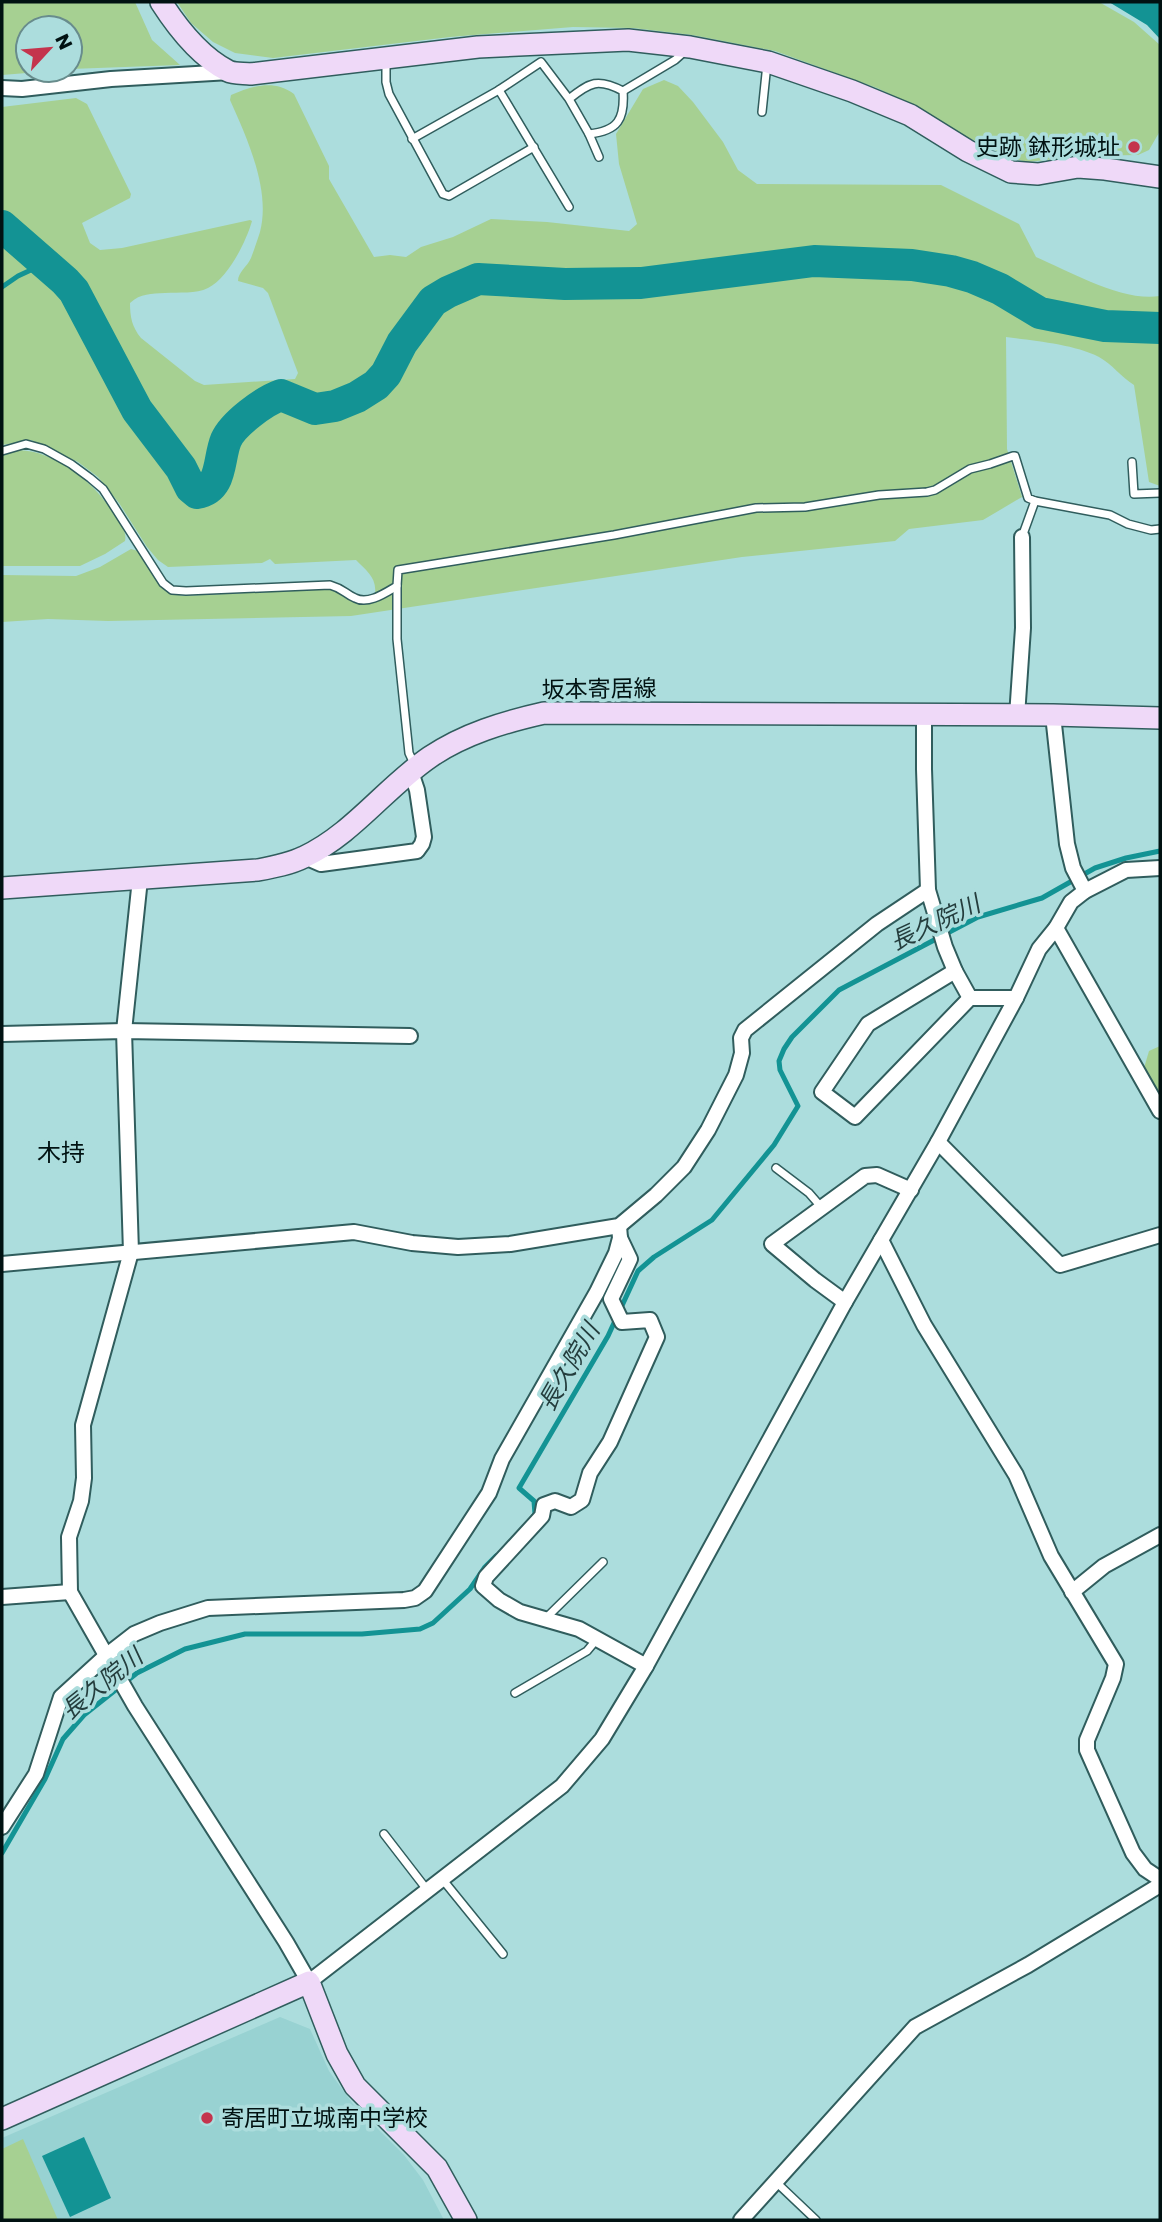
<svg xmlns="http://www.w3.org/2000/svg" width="1162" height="2222" font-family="Poppins,'Noto Sans JP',sans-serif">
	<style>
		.built { fill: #98d2d2 }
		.green { fill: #a6d092 }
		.water { fill: #139394 }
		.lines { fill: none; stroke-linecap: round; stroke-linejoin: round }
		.stream { stroke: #139394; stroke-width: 5 }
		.river { stroke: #139394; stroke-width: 32 }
		.lane-casing { stroke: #305d5d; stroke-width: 10 }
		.street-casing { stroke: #305d5d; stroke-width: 18 }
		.secondary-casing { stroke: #305d5d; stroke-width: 24 }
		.lane { stroke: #fff; stroke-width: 7 }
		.street { stroke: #fff; stroke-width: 14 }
		.secondary { stroke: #efd9f8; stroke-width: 21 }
		.poi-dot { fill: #c4344d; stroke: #acdddd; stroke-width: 2.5 }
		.labels { text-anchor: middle; stroke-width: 7; stroke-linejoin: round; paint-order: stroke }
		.poi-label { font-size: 23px; fill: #011212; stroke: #acdddd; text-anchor: end }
		.street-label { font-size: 23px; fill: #011212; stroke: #acdddd }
		.water-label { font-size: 24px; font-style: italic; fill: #243d3d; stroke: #acdddd }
		.neighbourhood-label { font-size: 24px; fill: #011212; stroke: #acdddd }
	</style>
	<rect width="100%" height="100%" fill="#acdddd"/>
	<!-- built -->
	<path class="built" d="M 280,2017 L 310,2029 L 329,2071 L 353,2104 L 404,2155 L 423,2180 L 444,2220 L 2,2220 L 2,2138 Z"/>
	<!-- green -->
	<g class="green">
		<path d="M 2,2 L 135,2 L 152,40 L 180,65 L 70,69 L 70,28 L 28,28 L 28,70 L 64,70 L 2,75 Z"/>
		<path d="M 177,2 L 1099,2 L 1134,22 L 1160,45 L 1160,131 L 1149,150 L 1138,155 L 1081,156 L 1028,162 L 1013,159 L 967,137 L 927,112 L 877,88 L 775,51 L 692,35 L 633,28 L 573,27 L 450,37 L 273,58 L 235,53 L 213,42 L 191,23 Z"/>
		<path d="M 664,80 L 678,86 L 693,102 L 723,142 L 738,170 L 757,184 L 941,185 L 1019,224 L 1036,257 C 1071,272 1122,302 1160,296 L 1160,486 L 1149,482 L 1134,385 C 1121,377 1112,364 1099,357 C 1073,344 1034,341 1006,337 L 1007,449 L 1022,497 L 983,520 L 909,529 L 895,541 L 742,557 L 351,616 L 108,621 L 48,619 L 2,622 L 2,575 L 76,576 L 100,567 L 131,549 L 138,551 L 163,589 L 182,596 L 332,589 L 340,591 L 353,602 L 375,593 C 377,578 366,570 356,560 L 275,564 L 270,559 L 262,563 L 168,567 L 158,560 L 147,547 L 119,503 L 98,477 L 78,462 L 31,440 L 2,445 L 2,107 L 76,98 L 87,104 L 131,194 L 130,198 L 82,223 L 90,243 L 100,250 L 122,248 L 250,220 L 252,221 C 246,242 228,278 208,288 C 196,294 179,292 165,293 C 151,294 141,293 130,303 C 130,317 132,327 141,338 L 195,381 L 204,385 L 295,379 L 298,373 L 268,293 L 263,288 L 238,281 C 238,272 247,267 251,258 C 254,250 257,241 260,232 C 271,190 247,138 230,100 L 231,95 C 252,86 274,79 294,94 L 329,166 L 329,179 L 374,257 L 390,255 L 406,257 L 421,247 L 453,237 L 491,219 L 547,222 L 629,231 L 637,224 L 619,164 L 616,134 L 643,89 Z"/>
		<path d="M 19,450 C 59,452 96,484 116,517 C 121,525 127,532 125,541 L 105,554 L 80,566 L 2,566 L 2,456 Z"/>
		<path d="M 1160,1046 L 1160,1094 L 1144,1068 L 1149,1051 Z"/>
		<path d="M 23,2139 L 58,2220 L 2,2220 L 2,2149 Z"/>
	</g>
	<!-- water -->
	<g class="water">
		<path d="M 1109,2 L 1160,2 L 1160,39 L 1147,25 Z"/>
		<path d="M 84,2137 L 111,2198 L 70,2217 L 42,2156 Z"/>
	</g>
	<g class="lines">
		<!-- stream -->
		<g class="stream">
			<path d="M 2,287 L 18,276 L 46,263"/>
			<path d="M 532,1518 L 535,1514 L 534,1501 L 519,1488 L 608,1336 L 638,1271 L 654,1257 L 712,1220 L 774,1145 L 798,1106 L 780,1070 L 779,1061 L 784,1049 L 792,1037 L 839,990 L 978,917 L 1042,898 L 1095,868 L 1126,858 L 1160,851"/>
			<path d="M 2,1853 L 45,1779 L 63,1739 L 84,1715 L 137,1673 L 185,1649 L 245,1634 L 362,1634 L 420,1629 L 433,1623 L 470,1589 L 485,1567 L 496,1556"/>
		</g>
		<!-- river -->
		<path class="river" d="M 2,226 L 65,281 L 74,291 L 137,410 L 181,468 L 191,488 L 197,493 C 223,489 218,459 226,440 C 233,424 264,401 281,395 L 315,409 L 335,406 L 357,397 L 376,385 L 386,374 L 402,343 L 433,301 L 448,292 L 478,279 L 565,284 L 641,283 L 814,261 L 912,265 L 951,271 L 972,277 L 1000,289 L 1040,313 L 1105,326 L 1160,328"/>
		<defs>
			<g id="lane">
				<path d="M 386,62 L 386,82 L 389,94 L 443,194 L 449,196 L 534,147"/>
				<path d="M 499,90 L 569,207"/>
				<path d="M 623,91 L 675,60 L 684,52"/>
				<path d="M 762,112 L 767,64"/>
				<path d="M 589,134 L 599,157"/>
				<path d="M 412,139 L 499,90 L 541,62 L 569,99 L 589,134 C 618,131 625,119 623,91 C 598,78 590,82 569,99"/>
				<path d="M 2,451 L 26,444 L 44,449 L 71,464 L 90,478 L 103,489 L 163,583 L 172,590 L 186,591 L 330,585 C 344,589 344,593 355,598 C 368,605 385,593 397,586 L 398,570 L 614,535 L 756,508 L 805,507 L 879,495 L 927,492 L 935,490 L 970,469 L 990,464 L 1013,456 L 1015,456 L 1028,498 L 1035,501 L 1022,537"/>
				<path d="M 1132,462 L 1134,494 L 1160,493"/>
				<path d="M 1035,501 L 1110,515 L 1128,524 L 1151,530 L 1160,529"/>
				<path d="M 397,586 L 397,639 L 409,753 L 415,766"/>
				<path d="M 776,1168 L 809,1193 L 822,1208"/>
				<path d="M 546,1618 L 603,1562"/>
				<path d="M 515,1693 L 587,1651 L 597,1639"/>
				<path d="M 384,1834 L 428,1891"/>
				<path d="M 443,1880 L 503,1954"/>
				<path d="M 776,2182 L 816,2220"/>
			</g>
			<g id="street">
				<path d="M 2,88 L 22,89 L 111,79 L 230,72"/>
				<path d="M 1053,715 L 1067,844 L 1073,868 L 1085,891"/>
				<path d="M 924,716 L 924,769 L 928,890 L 945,947 L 955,971 L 970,998 L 1016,998"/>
				<path d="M 1017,716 L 1023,628 L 1022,537"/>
				<path d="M 305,857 L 321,864 L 417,851 L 422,844 L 424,837 L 417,790 L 411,772"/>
				<path d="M 140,879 L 124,1031 L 131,1252 L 83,1425 L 84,1478 L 81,1501 L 69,1537 L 70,1592 L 135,1706 L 286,1942 L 309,1982 L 562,1786 L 602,1739 L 646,1666 L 845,1302 L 938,1142 L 1016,998 L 1039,949 L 1056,928 L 1071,902 L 1085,891 L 1126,870 L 1160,868"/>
				<path d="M 1056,928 L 1160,1111"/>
				<path d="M 955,971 L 868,1024 L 822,1092 L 855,1117 L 970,998"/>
				<path d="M 2,1034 L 124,1031 L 410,1036"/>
				<path d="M 938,1142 L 1060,1265 L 1160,1235"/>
				<path d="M 620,1238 L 630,1259 L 611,1299 L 622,1322 L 650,1320 L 657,1337 L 610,1442 L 590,1473 L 582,1500 L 571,1507 L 555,1501 L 544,1505 L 542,1516 L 486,1577 L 483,1586 L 499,1600 L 520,1612 L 579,1629 L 646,1666"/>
				<path d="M 881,1240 L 924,1325 L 1016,1475 L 1051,1556 L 1116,1664 L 1113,1678 L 1087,1740 L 1087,1750 L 1133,1853 L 1145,1869 L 1160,1879"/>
				<path d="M 2,1264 L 354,1232 L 412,1243 L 458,1247 L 510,1244 L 619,1226 L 656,1195 L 684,1167 L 708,1130 L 736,1075 L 742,1053 L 741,1038 L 745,1030 L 877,924 L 928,890"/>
				<path d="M 845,1302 L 815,1280 L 772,1244 L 865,1176 L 877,1175 L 911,1190"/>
				<path d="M 1072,1592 L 1104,1566 L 1160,1535"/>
				<path d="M 2,1597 L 70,1592"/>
				<path d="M 2,1827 L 36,1774 L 61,1697 L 107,1655 L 134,1634 L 160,1623 L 208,1608 L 404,1600 L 415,1598 L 425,1591 L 489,1493 L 502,1459 L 597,1292 L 616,1253 L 620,1238 L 619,1226"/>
				<path d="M 741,2220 L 915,2027 L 1028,1965 L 1160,1885"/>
			</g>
			<g id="secondary">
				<path d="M 161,2 C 177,27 201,57 228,71 C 234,74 244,73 251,74 L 478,47 L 628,40 L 690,47 L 768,62 L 852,91 L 910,115 L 968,151 L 1011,172 L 1038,174 L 1078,167 L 1105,169 L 1160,177"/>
				<path d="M 2,888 L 258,870 C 274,867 290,864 304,857 C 353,834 386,787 430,757 C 464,734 504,722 544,713 L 1053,715 L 1160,718"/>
				<path d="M 2,2119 L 309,1982 L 337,2054 L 355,2086 L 437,2168 L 466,2220"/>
			</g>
		</defs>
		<!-- lane casing -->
		<use href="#lane" class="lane-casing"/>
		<!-- street casing -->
		<use href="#street" class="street-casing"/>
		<!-- secondary casing -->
		<use href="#secondary" class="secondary-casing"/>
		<!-- lane -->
		<use href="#lane" class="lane"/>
		<!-- street -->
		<use href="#street" class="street"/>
		<!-- secondary -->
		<use href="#secondary" class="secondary"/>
	</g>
	<!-- markers -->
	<g class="poi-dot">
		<circle cx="1134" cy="147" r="7"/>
		<circle cx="207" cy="2118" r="7"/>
	</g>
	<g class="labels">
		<!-- poi labels -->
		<g class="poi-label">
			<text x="1120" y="155">史跡 鉢形城址</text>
			<text x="221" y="2126" text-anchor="start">寄居町立城南中学校</text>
		</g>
		<!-- street labels -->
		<g class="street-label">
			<text transform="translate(599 689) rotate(-1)" y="8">坂本寄居線</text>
		</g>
		<!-- water labels -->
		<g class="water-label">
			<text transform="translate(935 923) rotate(-25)" y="8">長久院川</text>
			<text transform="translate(569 1367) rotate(-60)" y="8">長久院川</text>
			<text transform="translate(102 1684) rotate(-39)" y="8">長久院川</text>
		</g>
		<!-- neighbourhood labels -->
		<g class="neighbourhood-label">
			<text x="61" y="1161">木持</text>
		</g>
	</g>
	<!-- border -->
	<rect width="1162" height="2222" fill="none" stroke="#011212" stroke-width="7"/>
	<!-- north arrow -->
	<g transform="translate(49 49) rotate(64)"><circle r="33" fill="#acdddd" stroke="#688c8c" stroke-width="2"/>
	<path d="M0-5L12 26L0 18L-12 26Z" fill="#c4344d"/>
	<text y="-10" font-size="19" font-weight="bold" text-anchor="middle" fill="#011212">N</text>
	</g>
</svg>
